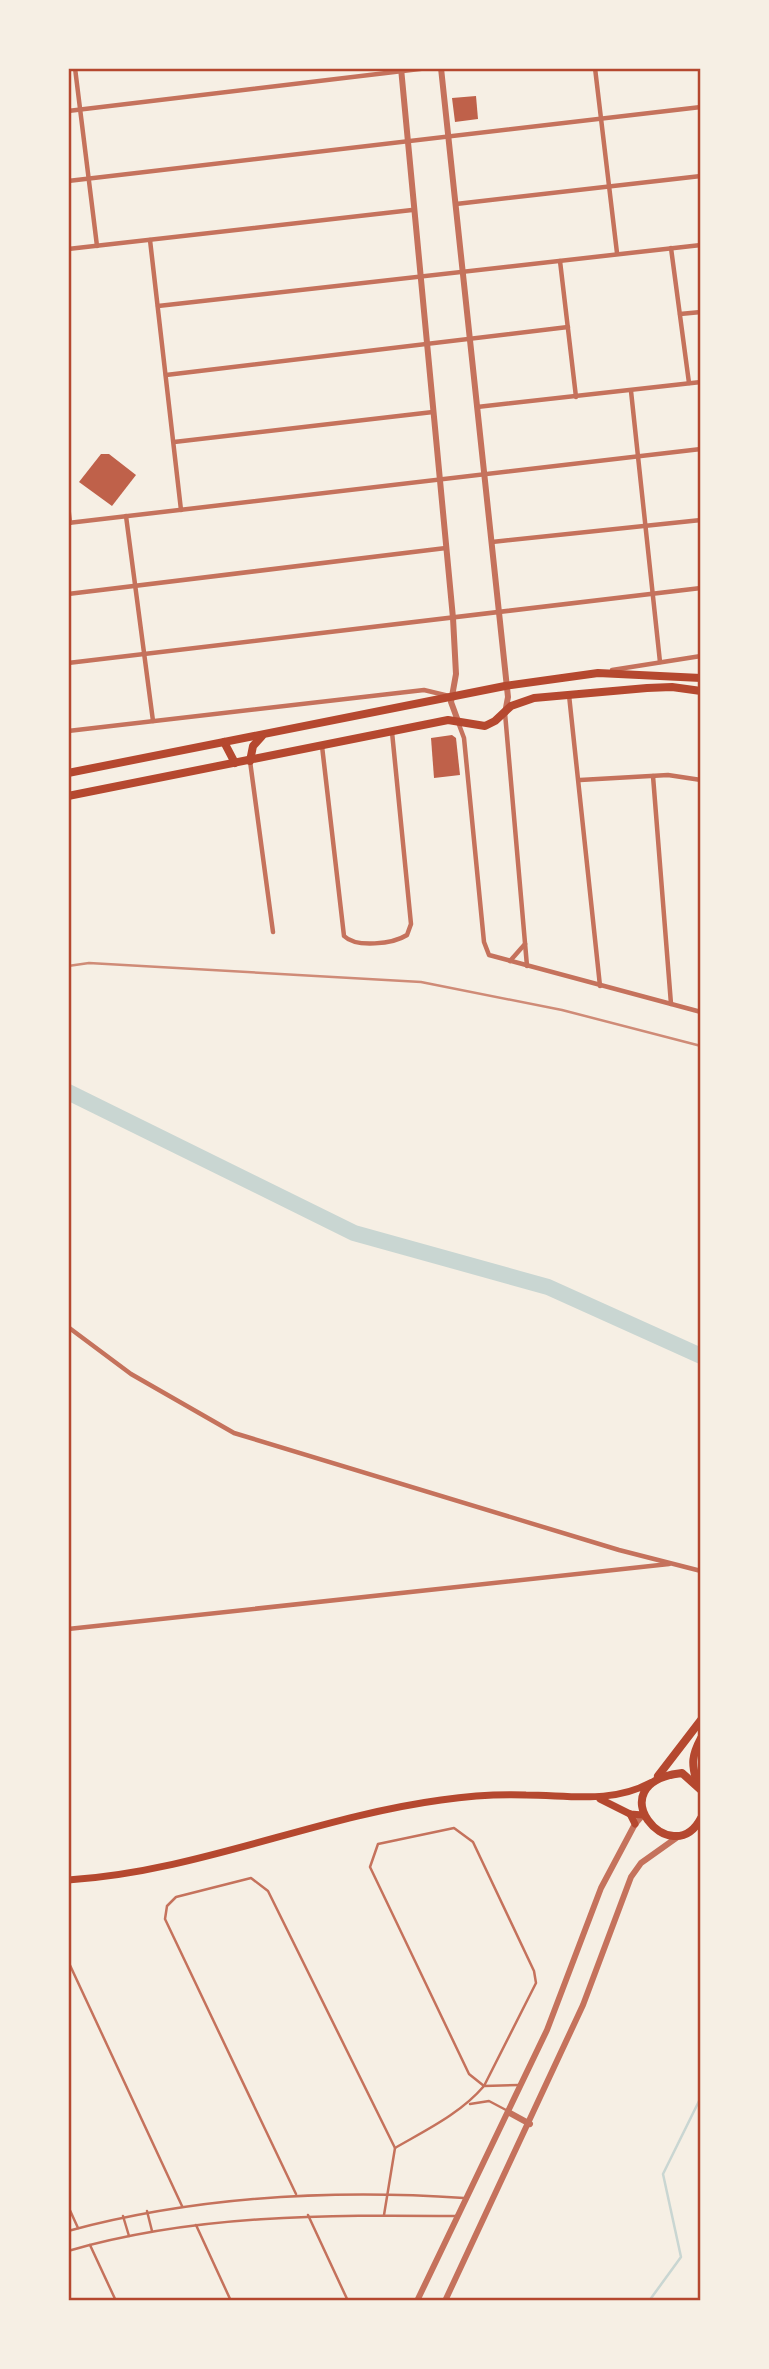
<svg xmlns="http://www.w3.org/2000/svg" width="769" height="2369" font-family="'Open Sans',sans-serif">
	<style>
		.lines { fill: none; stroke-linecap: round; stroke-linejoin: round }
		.stream { stroke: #c9d6d2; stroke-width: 2.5 }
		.river { stroke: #c9d6d2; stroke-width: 16 }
		.building { fill: #bf614a }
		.service { stroke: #c5725c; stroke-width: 2.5 }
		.minor { stroke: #c5725c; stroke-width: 4.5 }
		.tertiary { stroke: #c5725c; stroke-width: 6 }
		.secondary { stroke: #b5482f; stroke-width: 7 }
		.primary { stroke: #b5482f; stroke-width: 8 }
		.rail { stroke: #cf8b77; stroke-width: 2.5 }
		.neatline { fill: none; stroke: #b5482f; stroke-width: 2.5 }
	</style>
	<rect width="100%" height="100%" fill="#f6efe4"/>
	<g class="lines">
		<!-- stream -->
		<path class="stream" d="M 649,2301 L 681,2257 L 663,2174 L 701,2097"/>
		<!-- river -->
		<path class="river" d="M 68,1092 L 354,1233 L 548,1287 L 701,1356"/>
	</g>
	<!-- building -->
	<g class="building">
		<path d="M 476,96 L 478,119 L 455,122 L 452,98 Z"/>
		<path d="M 101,454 L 109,454 L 136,475 L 112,506 L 79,482 Z"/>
		<path d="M 452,735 L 456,738 L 460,775 L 434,778 L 431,738 Z"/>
	</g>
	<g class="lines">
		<!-- service -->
		<g class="service">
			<path d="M 68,1961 L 182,2206"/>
			<path d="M 470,2104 L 489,2101 L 506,2110"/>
			<path d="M 296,2194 L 165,1919 L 167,1906 L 176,1897 L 251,1878 L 268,1891 L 395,2148"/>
			<path d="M 68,2206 L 78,2228"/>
			<path d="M 147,2211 L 152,2231"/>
			<path d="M 308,2215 L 348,2301"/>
			<path d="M 384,2215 L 395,2148 C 426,2130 460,2114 484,2086 L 536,1983 L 534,1971 L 473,1842 L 454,1828 L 378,1844 L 370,1867 L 469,2074 L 484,2086 L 519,2085"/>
			<path d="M 123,2216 L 129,2236"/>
			<path d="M 196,2225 L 231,2301"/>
			<path d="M 68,2231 C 198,2196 330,2189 464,2198"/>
			<path d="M 90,2245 L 116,2301"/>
			<path d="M 68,2251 C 195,2214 326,2215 457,2216"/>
		</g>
		<!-- minor -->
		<g class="minor">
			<path d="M 75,68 L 97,246"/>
			<path d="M 595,68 L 617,253"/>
			<path d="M 68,111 L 428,68"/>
			<path d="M 68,181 L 701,107"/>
			<path d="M 456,204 L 701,176"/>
			<path d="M 150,240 L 181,510"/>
			<path d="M 671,248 L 689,383"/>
			<path d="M 68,249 L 412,210"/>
			<path d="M 560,261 L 576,397"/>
			<path d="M 158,306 L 701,245"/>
			<path d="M 680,314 L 701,312"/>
			<path d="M 166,375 L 568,327"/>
			<path d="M 631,391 L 660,662"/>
			<path d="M 477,407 L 701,382"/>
			<path d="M 174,442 L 433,412"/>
			<path d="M 68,505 L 70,523"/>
			<path d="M 126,516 L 153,721"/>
			<path d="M 68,523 L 701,449"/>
			<path d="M 492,542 L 701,520"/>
			<path d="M 68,594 L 446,548"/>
			<path d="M 68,663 L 701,588"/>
			<path d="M 612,670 L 701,656"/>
			<path d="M 569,695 L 600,986"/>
			<path d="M 505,713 L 527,966"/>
			<path d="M 458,722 L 464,738 L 484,942 L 489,955 L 701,1012"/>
			<path d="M 68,731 L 424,690 L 449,696"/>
			<path d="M 322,746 L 344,936 C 356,948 393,944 407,935 L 411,924 L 392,732"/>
			<path d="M 250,761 L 273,932"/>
			<path d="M 653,776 L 671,1004"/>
			<path d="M 580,780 L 668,775 L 701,780"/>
			<path d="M 510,961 L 525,944"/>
			<path d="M 68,1327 L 131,1374 L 234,1433 L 619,1550 L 701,1571"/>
			<path d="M 68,1629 L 669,1564"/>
		</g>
		<!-- tertiary -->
		<g class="tertiary">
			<path d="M 401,68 L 453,618 L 456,674 L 451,702 L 458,721"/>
			<path d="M 441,68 L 508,697 L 505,713"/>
			<path d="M 508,2112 L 530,2124"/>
			<path d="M 417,2301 L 547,2030 L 601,1888 L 635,1824 L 643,1815"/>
			<path d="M 445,2301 L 583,2005 L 631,1877 L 641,1863 L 679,1836"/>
		</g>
		<!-- secondary -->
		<g class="secondary">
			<path d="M 600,1799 L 630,1814 L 643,1815"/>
			<path d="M 630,1814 L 635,1824"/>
			<path d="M 68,1880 C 196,1872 315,1817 441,1800 C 469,1796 497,1794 526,1795 C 568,1795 611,1804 650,1783"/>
		</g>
		<!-- primary -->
		<g class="primary">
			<path d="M 224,742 L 235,763"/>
			<path d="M 250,761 L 253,746 L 262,736"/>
			<path d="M 68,773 L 505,686 L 598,673 L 701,678"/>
			<path d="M 68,796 L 448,720 L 485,726 L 495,721 L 511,706 L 534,698 L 647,688 L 672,687 L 701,691"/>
			<path d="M 658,1776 L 701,1720"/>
			<path d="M 697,1782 C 691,1764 692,1755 701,1738"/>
			<path d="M 701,1790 L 682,1773 C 595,1783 672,1874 701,1818"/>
		</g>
		<!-- rail -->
		<path class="rail" d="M 68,966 L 89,963 L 421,982 L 562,1010 L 701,1046"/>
	</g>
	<!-- border -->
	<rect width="769" height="2369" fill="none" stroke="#f6efe4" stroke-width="140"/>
	<rect x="70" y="70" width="629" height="2229" class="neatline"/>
</svg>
